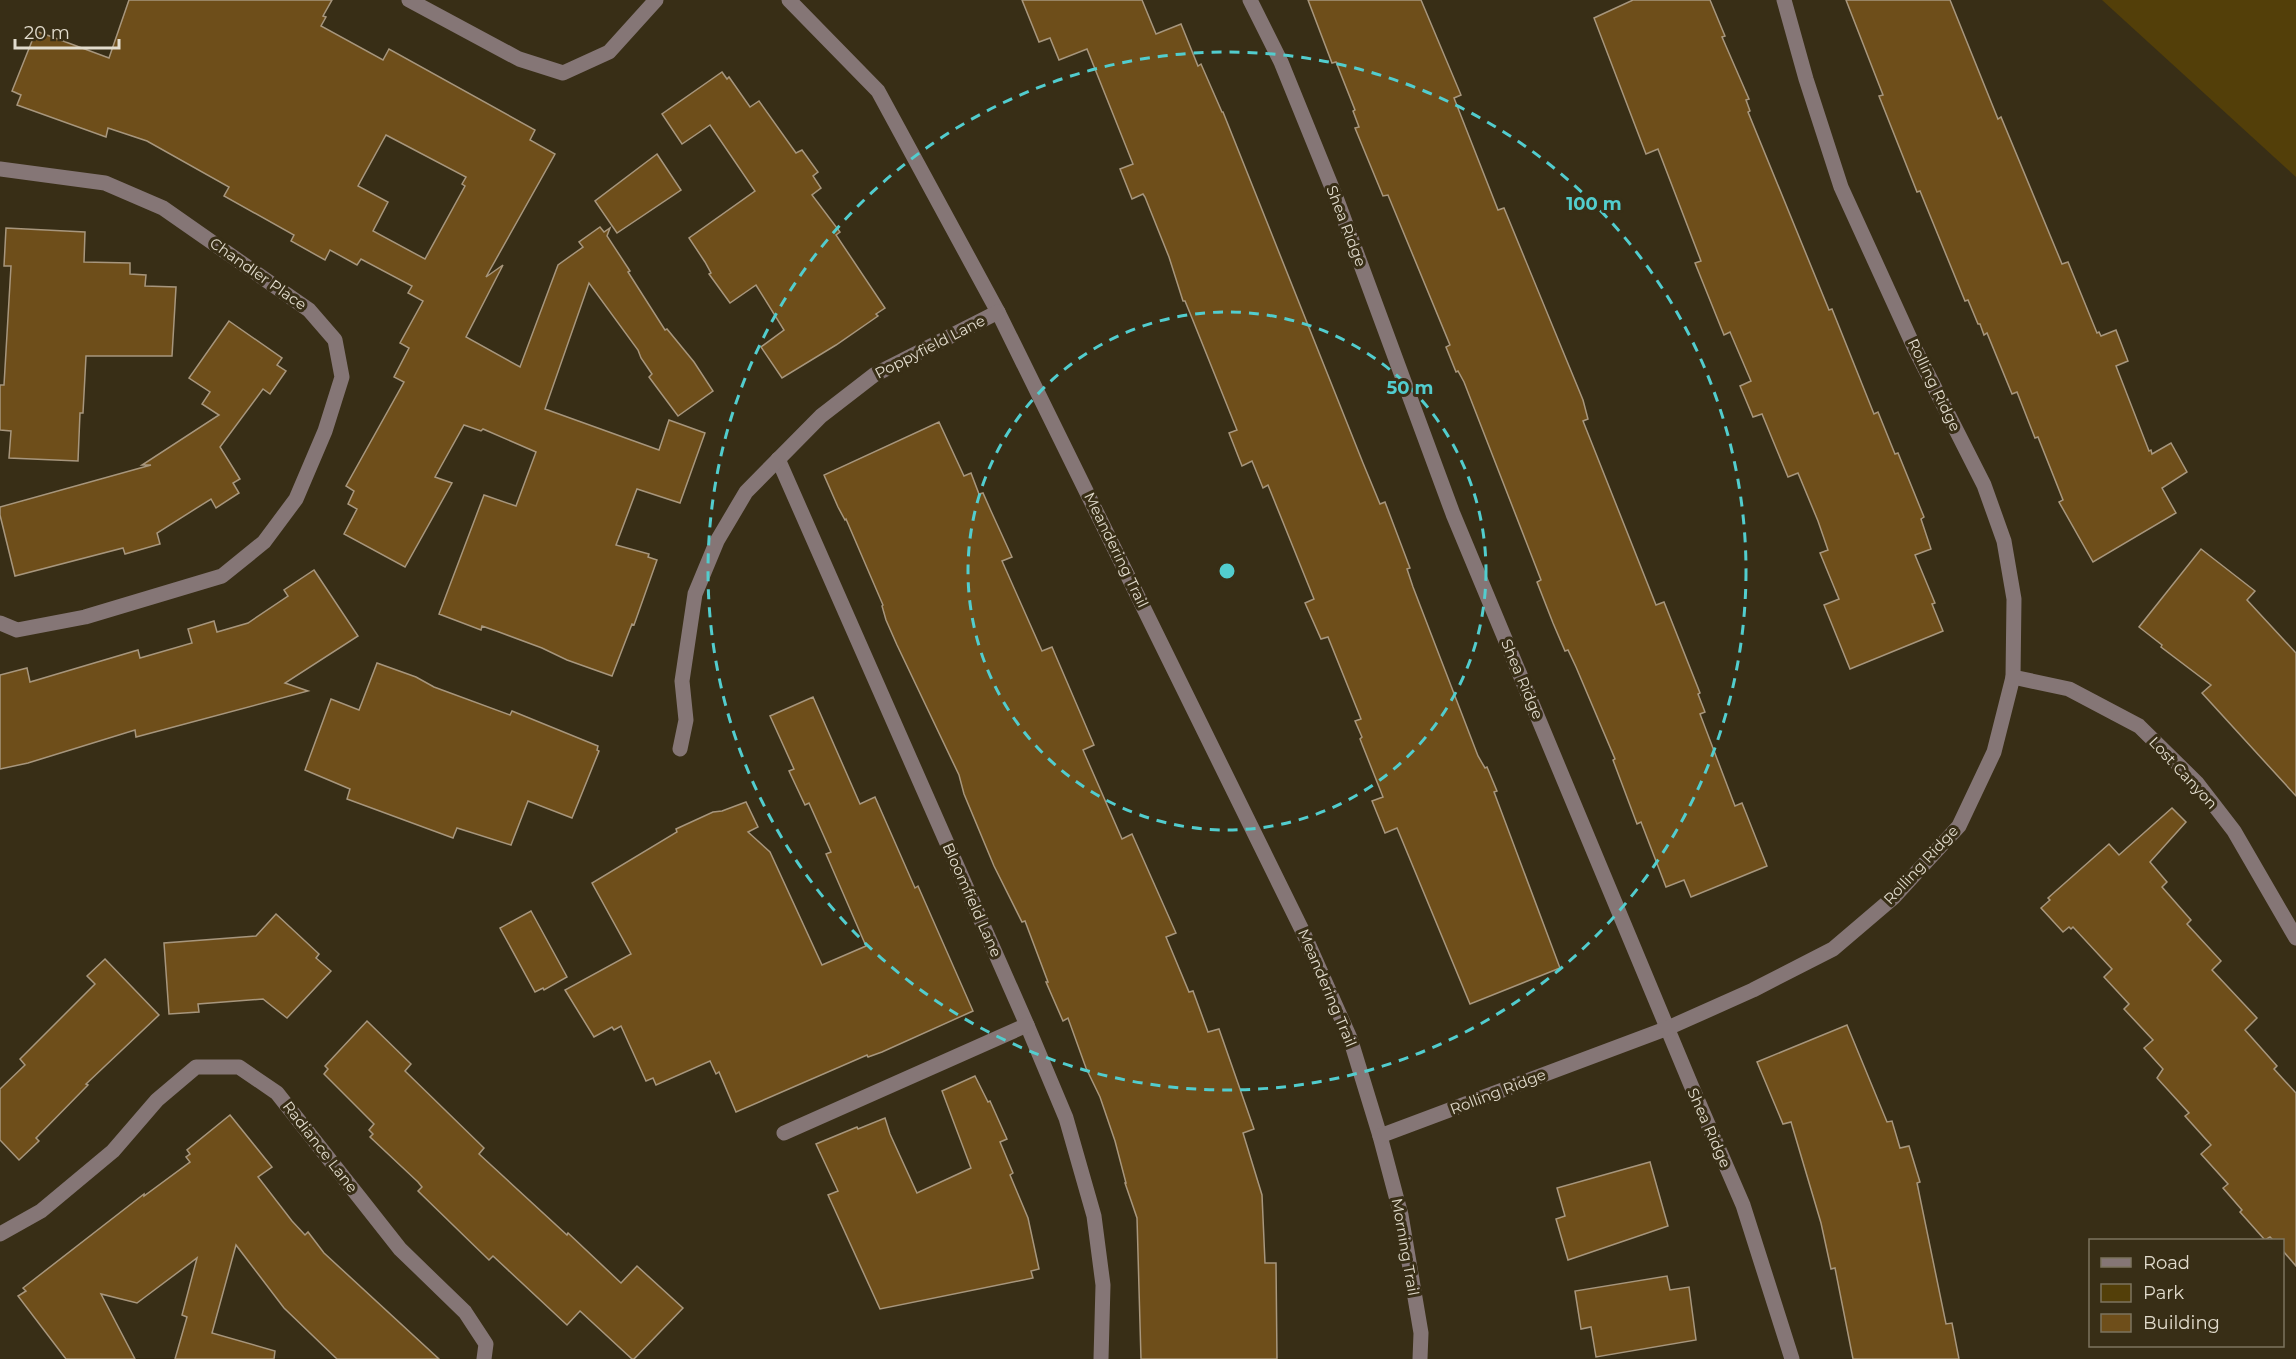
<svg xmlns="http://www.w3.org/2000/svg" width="2296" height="1359" font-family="Montserrat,sans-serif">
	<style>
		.green { fill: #533f09 }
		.building { fill: #6e4e1a; stroke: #a7967d; stroke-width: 1.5; fill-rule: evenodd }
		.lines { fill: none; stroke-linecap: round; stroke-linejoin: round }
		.minor { stroke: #857676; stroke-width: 15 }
		.ring { fill: none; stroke: #52cdce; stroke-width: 3; stroke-dasharray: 10 8 }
		.labels { text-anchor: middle; stroke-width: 6; stroke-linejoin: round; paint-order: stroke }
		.street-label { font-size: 15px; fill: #e2dccd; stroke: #382e16 }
		.centre { fill: #52cdce; stroke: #382e16; stroke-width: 3 }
		.ring-label { font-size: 18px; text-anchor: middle; font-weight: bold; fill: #52cdce; stroke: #382e16; stroke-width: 6; stroke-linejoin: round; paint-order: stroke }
	</style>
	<rect width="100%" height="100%" fill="#382e16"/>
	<!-- green -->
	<path class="green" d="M 2102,0 L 2296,0 L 2296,177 Z"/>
	<!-- building -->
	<g class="building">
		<path d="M 129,0 L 332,0 L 323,16 L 326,17 L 321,26 L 383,60 L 389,49 L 535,130 L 530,140 L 555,154 L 486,277 L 503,265 L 466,337 L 520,367 L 558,265 L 583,247 L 579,242 L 600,227 L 604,232 L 610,228 L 607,236 L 630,271 L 628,272 L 665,330 L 667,329 L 694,362 L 713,391 L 678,416 L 649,377 L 652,374 L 641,358 L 638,350 L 589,283 L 545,409 L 659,450 L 669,420 L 705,433 L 680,503 L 637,489 L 616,545 L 649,554 L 648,557 L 657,560 L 634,625 L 632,624 L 612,676 L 567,660 L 542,648 L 499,632 L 482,626 L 481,630 L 439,614 L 484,495 L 516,506 L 536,452 L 483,429 L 481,431 L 464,425 L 435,477 L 452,483 L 405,567 L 344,534 L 357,509 L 348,504 L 354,491 L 346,486 L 404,382 L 394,377 L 409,348 L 400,343 L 423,301 L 408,293 L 412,286 L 361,259 L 357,265 L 330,250 L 325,260 L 291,241 L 294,235 L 224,196 L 229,187 L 147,141 L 108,128 L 106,137 L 17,105 L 21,95 L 12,91 L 36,31 L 109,58 ZM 386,135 L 466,177 L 462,184 L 465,186 L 425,259 L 373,231 L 388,202 L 358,186 Z"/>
		<path d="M 1022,0 L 1142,0 L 1156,34 L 1181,24 L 1198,66 L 1201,64 L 1222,112 L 1223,112 L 1363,463 L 1380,504 L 1385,502 L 1410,568 L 1407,569 L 1413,587 L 1478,756 L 1485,768 L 1487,767 L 1497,791 L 1494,792 L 1560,968 L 1470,1004 L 1397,828 L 1385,833 L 1372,801 L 1383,797 L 1360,739 L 1362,737 L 1355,721 L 1361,719 L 1328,637 L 1321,639 L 1305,603 L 1314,599 L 1268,485 L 1263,488 L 1252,461 L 1242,466 L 1229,433 L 1237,430 L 1192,318 L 1185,301 L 1183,301 L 1169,257 L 1145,197 L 1143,194 L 1132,199 L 1120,169 L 1133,164 L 1087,49 L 1059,60 L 1050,38 L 1039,42 Z"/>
		<path d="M 1308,0 L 1421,0 L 1461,95 L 1454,98 L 1498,210 L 1504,208 L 1583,400 L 1588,419 L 1583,421 L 1656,605 L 1664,602 L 1700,693 L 1698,694 L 1705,712 L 1700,714 L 1735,806 L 1742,803 L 1767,866 L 1691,897 L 1684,880 L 1666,887 L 1641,822 L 1637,824 L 1613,760 L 1615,759 L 1576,667 L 1568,650 L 1565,651 L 1553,623 L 1537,582 L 1541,580 L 1464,382 L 1458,371 L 1456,372 L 1446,347 L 1450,345 L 1388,195 L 1383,196 L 1355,128 L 1359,127 L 1353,111 L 1355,110 L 1336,62 L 1332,63 Z"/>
		<path d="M 1633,0 L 1710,0 L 1725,36 L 1722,37 L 1749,99 L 1746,100 L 1750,111 L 1748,112 L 1829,310 L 1832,309 L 1874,414 L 1878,412 L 1895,454 L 1898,453 L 1924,517 L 1921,519 L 1931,549 L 1915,555 L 1935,603 L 1932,604 L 1943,631 L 1850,669 L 1824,605 L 1839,599 L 1820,553 L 1828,550 L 1818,521 L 1798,473 L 1788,477 L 1762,414 L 1753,417 L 1740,386 L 1751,381 L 1730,332 L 1724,335 L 1695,263 L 1701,261 L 1658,149 L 1646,154 L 1594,18 Z"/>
		<path d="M 1846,0 L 1950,0 L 1998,119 L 2001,117 L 2062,264 L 2068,262 L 2097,333 L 2099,332 L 2101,336 L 2116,330 L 2128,361 L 2116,366 L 2149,451 L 2151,450 L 2152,454 L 2171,443 L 2187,472 L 2162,488 L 2176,513 L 2093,562 L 2059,502 L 2063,500 L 2038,437 L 2035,438 L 2017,392 L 2012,394 L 1987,333 L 1984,335 L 1980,324 L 1978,324 L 1968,300 L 1965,301 L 1920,191 L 1917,192 L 1879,96 L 1883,95 Z"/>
		<path d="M 722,72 L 727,79 L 729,77 L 750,107 L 759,101 L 796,153 L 802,150 L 818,172 L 813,176 L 821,188 L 812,195 L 840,232 L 836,235 L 885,308 L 876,314 L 878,316 L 836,345 L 782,378 L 761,347 L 784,330 L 756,285 L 730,303 L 709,274 L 711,273 L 705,262 L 689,238 L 755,191 L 710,125 L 682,144 L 662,114 Z"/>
		<path d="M 657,154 L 681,190 L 617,233 L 595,201 Z"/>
		<path d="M 6,228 L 85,232 L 84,262 L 130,263 L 130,274 L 146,275 L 145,286 L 176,287 L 172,356 L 86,356 L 83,413 L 80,413 L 78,461 L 9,458 L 11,431 L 0,430 L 0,385 L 4,385 L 11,266 L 4,266 Z"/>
		<path d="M 229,321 L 282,358 L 277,365 L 286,371 L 270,394 L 263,389 L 220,447 L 240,479 L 233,483 L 239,493 L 216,508 L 211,499 L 157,533 L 160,544 L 125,554 L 123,548 L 15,576 L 0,515 L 0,507 L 151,465 L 142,465 L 219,415 L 202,404 L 210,392 L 189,378 Z"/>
		<path d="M 939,422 L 964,476 L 971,473 L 979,494 L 983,493 L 991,511 L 1012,557 L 1002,561 L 1042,651 L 1052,647 L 1094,745 L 1083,750 L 1122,839 L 1132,834 L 1176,933 L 1166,937 L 1189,992 L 1193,991 L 1208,1032 L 1219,1029 L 1254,1129 L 1243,1133 L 1262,1195 L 1265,1263 L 1276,1263 L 1277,1359 L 1141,1359 L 1137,1218 L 1125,1183 L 1126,1183 L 1115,1141 L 1100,1097 L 1086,1068 L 1068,1018 L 1063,1021 L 1046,982 L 1048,982 L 1025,921 L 1022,922 L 994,866 L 964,794 L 959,775 L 897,645 L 886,620 L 882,606 L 883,605 L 846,519 L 845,520 L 838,507 L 824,475 Z"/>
		<path d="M 2201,549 L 2255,591 L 2247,600 L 2296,653 L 2296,796 L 2202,693 L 2211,685 L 2161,647 L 2162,645 L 2139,627 Z"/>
		<path d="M 314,570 L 358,636 L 285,683 L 308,691 L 136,737 L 135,730 L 28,763 L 0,769 L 0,675 L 27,668 L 30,682 L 138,650 L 140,658 L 192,643 L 188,629 L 214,621 L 217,632 L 248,623 L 288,596 L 284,590 Z"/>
		<path d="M 377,663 L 416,677 L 434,687 L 510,715 L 512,711 L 598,746 L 597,750 L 599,751 L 572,818 L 528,801 L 511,845 L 457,828 L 453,838 L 347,799 L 350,789 L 305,770 L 331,699 L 359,710 Z"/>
		<path d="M 813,697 L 860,804 L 875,797 L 915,888 L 918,886 L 973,1011 L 882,1052 L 868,1057 L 867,1055 L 736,1112 L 719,1072 L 716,1074 L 710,1061 L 656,1085 L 653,1078 L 646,1081 L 621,1026 L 614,1030 L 612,1027 L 594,1037 L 565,990 L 631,954 L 592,883 L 677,832 L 676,829 L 713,812 L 722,811 L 746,802 L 758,827 L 748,832 L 770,852 L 822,965 L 866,946 L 826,854 L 831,852 L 809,803 L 805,805 L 789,771 L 794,769 L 770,716 Z"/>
		<path d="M 2172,808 L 2186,822 L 2150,862 L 2167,882 L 2162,887 L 2191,920 L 2187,924 L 2221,961 L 2212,970 L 2257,1018 L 2245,1030 L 2277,1066 L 2274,1069 L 2296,1093 L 2296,1266 L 2283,1251 L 2283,1240 L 2273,1240 L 2270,1237 L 2265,1240 L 2240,1212 L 2242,1210 L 2223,1188 L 2228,1184 L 2201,1154 L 2211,1145 L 2185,1116 L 2189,1113 L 2157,1078 L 2163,1069 L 2144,1048 L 2153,1040 L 2124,1009 L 2129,1004 L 2104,977 L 2112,969 L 2073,927 L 2071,929 L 2069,927 L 2063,932 L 2041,908 L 2050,900 L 2048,898 L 2109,844 L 2119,855 Z"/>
		<path d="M 531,911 L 567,977 L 544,990 L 543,988 L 535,992 L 500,928 Z"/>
		<path d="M 276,914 L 319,954 L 316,958 L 331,971 L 287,1018 L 263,999 L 198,1004 L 199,1012 L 169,1014 L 164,943 L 256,936 Z"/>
		<path d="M 105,959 L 159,1015 L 86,1084 L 88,1085 L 36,1138 L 39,1141 L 19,1160 L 0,1140 L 0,1089 L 25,1065 L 20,1059 L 95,984 L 87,976 Z"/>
		<path d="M 367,1021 L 411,1064 L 405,1071 L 484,1148 L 479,1154 L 567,1235 L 568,1233 L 621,1283 L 637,1266 L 683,1308 L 634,1359 L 632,1359 L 580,1311 L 567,1325 L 493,1256 L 489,1260 L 418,1191 L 422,1187 L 418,1182 L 370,1137 L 373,1134 L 369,1130 L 374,1124 L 324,1074 L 328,1069 L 325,1066 Z"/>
		<path d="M 1847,1025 L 1887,1122 L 1892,1121 L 1900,1148 L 1909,1146 L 1920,1182 L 1917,1183 L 1946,1324 L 1952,1323 L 1959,1359 L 1853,1359 L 1835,1268 L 1831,1269 L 1821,1223 L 1791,1122 L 1783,1124 L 1757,1062 Z"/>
		<path d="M 975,1076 L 988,1102 L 990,1101 L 1007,1139 L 1000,1142 L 1013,1173 L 1010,1175 L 1028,1218 L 1039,1269 L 1031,1271 L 1033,1278 L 880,1309 L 828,1195 L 838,1191 L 816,1144 L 857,1127 L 858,1129 L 885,1118 L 890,1134 L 917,1193 L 971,1168 L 942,1091 Z"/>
		<path d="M 230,1115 L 272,1167 L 258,1177 L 292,1221 L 305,1235 L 308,1232 L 324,1253 L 439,1359 L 337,1359 L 284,1308 L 236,1245 L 212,1333 L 275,1351 L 274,1359 L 175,1359 L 187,1317 L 182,1315 L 197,1258 L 137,1303 L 101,1294 L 135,1359 L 66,1359 L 18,1296 L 26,1291 L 23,1288 L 144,1194 L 144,1196 L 190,1162 L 186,1157 L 190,1154 L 187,1150 Z"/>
		<path d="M 1650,1162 L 1668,1226 L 1568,1260 L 1556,1219 L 1565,1216 L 1557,1188 Z"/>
		<path d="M 1667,1276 L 1670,1290 L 1689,1287 L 1696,1340 L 1596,1357 L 1591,1327 L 1581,1329 L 1575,1291 Z"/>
	</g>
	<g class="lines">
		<!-- minor -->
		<g class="minor">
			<path d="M 409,0 L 519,59 L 563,73 L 609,52 L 656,0"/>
			<path d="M 789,0 L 878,91 L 998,312 L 1303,932 L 1350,1038 L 1380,1136 L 1401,1215 L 1421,1333 L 1420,1359"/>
			<path d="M 1250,0 L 1281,62 L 1337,200 L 1453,514 L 1691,1085 L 1743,1205 L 1792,1359"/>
			<path d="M 0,169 L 105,183 L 163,208 L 309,310 L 335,340 L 342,377 L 325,431 L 296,499 L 264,542 L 222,576 L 85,617 L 17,630 L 0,623"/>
			<path d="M 778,459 L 1027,1025 L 1066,1118 L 1094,1216 L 1103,1285 L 1101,1359"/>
			<path d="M 2013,677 L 2069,689 L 2139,726 L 2197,783 L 2234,831 L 2296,938"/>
			<path d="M 680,749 L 686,720 L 682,681 L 695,594 L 717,541 L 746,492 L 821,416 L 874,375 L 998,312"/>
			<path d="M 784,1133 L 1027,1025"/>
			<path d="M 1380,1136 L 1668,1028 L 1753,990 L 1833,949 L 1894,897 L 1959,826 L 1994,752 L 2013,677 L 2014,599 L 2004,541 L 1984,485 L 1914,347 L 1841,187 L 1806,79 L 1784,0"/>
			<path d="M 0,1234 L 41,1211 L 113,1151 L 157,1100 L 196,1067 L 239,1067 L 277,1093 L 400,1249 L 465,1312 L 486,1344 L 484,1359"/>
		</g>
	</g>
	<!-- distance rings -->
	<g class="ring">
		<circle cx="1227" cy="571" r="259"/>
		<circle cx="1227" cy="571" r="519"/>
	</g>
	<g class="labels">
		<!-- street labels -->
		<g class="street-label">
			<text transform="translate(1346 226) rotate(69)" y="5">Shea Ridge</text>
			<text transform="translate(258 274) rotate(35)" y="5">Chandler Place</text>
			<text transform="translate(930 347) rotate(-27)" y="5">Poppyfield Lane</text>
			<text transform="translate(1934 385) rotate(64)" y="5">Rolling Ridge</text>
			<text transform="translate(1116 550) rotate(64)" y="5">Meandering Trail</text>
			<text transform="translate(1522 679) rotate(67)" y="5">Shea Ridge</text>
			<text transform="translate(2183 773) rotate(47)" y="5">Lost Canyon</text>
			<text transform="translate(1921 865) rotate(-47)" y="5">Rolling Ridge</text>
			<text transform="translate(972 900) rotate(66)" y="5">Bloomfield Lane</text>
			<text transform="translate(1327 988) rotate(67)" y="5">Meandering Trail</text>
			<text transform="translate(1498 1092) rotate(-21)" y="5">Rolling Ridge</text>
			<text transform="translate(1709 1128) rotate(66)" y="5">Shea Ridge</text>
			<text transform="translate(320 1147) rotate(52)" y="5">Radiance Lane</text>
			<text transform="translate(1405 1247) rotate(80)" y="5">Morning Trail</text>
		</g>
	</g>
	<circle cx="1227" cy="571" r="9" class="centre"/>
	<g class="ring-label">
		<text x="1594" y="210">100 m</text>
		<text x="1410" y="394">50 m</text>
	</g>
	<!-- legend -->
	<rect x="2089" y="1239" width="195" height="108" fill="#382e16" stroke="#7c745f" stroke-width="1.5"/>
	<rect x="2101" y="1258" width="30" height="9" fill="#857676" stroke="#7c745f" stroke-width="1.5"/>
	<text x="2143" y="1269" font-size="18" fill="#e2dccd">Road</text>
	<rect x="2101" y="1284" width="30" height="18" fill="#533f09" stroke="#7c745f" stroke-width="1.5"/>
	<text x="2143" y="1299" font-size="18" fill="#e2dccd">Park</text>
	<rect x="2101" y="1314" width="30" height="18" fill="#6e4e1a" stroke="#7c745f" stroke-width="1.5"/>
	<text x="2143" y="1329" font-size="18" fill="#e2dccd">Building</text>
	<!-- scale -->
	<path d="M15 39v9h104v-9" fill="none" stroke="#e2dccd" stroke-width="3"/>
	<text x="24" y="39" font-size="18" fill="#e2dccd" stroke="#382e16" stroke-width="4.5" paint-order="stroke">20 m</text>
</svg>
